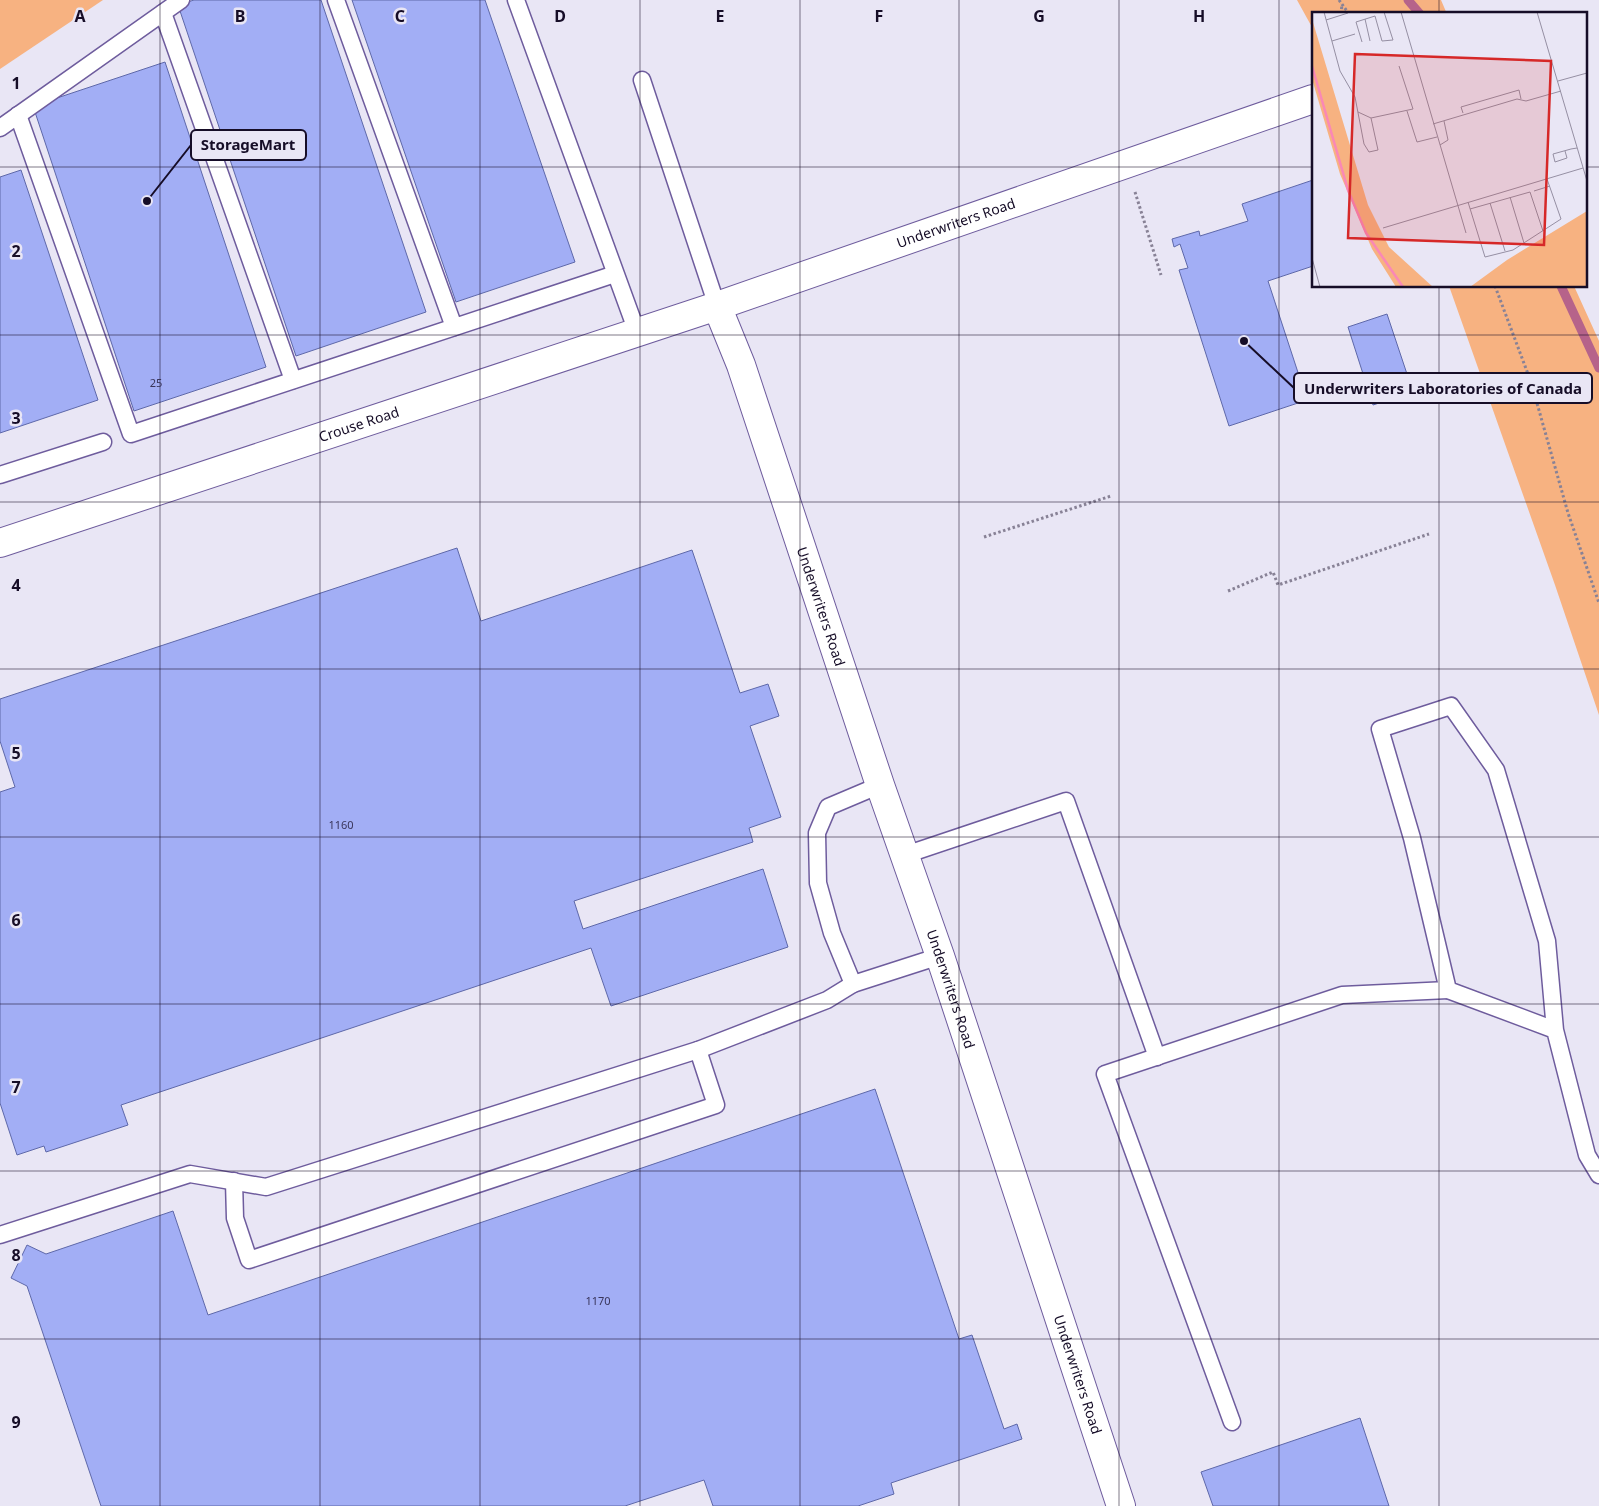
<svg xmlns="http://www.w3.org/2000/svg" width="1599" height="1506" font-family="'Noto Sans',sans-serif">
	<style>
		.green { fill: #f7b281 }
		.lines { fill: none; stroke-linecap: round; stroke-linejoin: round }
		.stream { stroke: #b6638a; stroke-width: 9 }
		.building { fill: #a2aef5; stroke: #5e68a9 }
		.lane-casing { stroke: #6e5c9d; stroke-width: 19 }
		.street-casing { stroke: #6e5c9d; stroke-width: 30 }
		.path { stroke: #888296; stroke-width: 3; stroke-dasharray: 2.5 2.5; stroke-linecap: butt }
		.lane { stroke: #fff; stroke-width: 16 }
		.street { stroke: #fff; stroke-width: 28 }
		.grid { fill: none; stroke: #160d27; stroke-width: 1; stroke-opacity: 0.55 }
		.labels { text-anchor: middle; stroke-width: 5; stroke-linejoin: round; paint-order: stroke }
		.number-label { font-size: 11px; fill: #39355a }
		.street-label { font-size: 14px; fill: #160d27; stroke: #e9e6f5 }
		.inset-river { fill: none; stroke: #fa88b5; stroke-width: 2.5 }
		.inset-road { fill: none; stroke: #958fa3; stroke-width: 1 }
		.view { fill: #d62828; fill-opacity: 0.15; stroke: #d62828; stroke-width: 2.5 }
		.inset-edge { fill: none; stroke: #160d27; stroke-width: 2.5 }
		.grid-label { font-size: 16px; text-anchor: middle; font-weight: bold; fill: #160d27; stroke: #e9e6f5; stroke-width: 5; stroke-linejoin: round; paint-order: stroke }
		.leader { fill: none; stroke: #160d27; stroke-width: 2 }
		.callout-dot { fill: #160d27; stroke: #e9e6f5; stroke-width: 2 }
		.callout { fill: #e9e6f5; stroke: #160d27; stroke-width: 2 }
		.callout-label { font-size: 15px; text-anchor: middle; font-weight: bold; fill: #160d27 }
	</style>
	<rect width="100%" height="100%" fill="#e9e6f5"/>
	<!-- green -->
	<g class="green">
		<path d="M 0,0 L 103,0 L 0,69 Z"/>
		<path d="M 1297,0 L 1441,0 L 1447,14 L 1313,14 L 1313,29 Z"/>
		<path d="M 1449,286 L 1574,286 L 1599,341 L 1599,715 L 1555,585 Z"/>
	</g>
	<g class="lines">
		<!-- stream -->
		<g class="stream">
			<path d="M 1408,0 L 1420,14"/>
			<path d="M 1561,286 L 1599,368"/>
		</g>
	</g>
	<!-- building -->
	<g class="building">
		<path d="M 194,0 L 321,0 L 426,312 L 296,356 L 178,5 Z"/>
		<path d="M 352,0 L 485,0 L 575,262 L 456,302 Z"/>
		<path d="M 165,62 L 266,367 L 134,411 L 33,106 Z"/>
		<path d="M 21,170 L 98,400 L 0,433 L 0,177 Z"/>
		<path d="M 1313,180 L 1313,266 L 1268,281 L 1307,400 L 1229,426 L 1179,270 L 1188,268 L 1180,244 L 1174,247 L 1172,239 L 1199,231 L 1200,236 L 1248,221 L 1242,204 Z"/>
		<path d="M 1387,314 L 1413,392 L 1373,405 L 1348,327 Z"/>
		<path d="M 457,548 L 481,621 L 692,550 L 740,693 L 768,684 L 779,716 L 750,726 L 781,817 L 749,828 L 753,842 L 574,901 L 583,929 L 763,869 L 788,947 L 611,1006 L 591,948 L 121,1105 L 128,1125 L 46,1152 L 44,1146 L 17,1155 L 0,1103 L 0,792 L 15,787 L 0,741 L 0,699 Z"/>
		<path d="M 875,1089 L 959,1339 L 972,1335 L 1004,1429 L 1017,1424 L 1022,1439 L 891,1483 L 894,1494 L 858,1506 L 713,1506 L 704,1480 L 625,1506 L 101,1506 L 27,1286 L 11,1278 L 27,1245 L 46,1254 L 173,1211 L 208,1315 Z"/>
		<path d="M 1360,1418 L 1389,1506 L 1213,1506 L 1201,1472 Z"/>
	</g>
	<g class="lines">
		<defs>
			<g id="lane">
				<path d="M 336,0 L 454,327"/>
				<path d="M 516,0 L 637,332"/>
				<path d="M 163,13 L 293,380"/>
				<path d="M 642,80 L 717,306"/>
				<path d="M 18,115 L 131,434 L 615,274"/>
				<path d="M 0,128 L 181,0"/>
				<path d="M 0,475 L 103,442"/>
				<path d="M 905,855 L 1066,801 L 1157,1057"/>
				<path d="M 853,984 L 832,933 L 818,883 L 817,833 L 828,807 L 880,785"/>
				<path d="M 1555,1030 L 1448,990 L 1412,838 L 1380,729 L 1451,706 L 1496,770 L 1547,941 L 1555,1030 L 1587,1155 L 1599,1175"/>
				<path d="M 234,1181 L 235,1218 L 249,1260 L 716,1105 L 698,1050"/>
				<path d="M 0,1235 L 190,1174 L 266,1187 L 698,1050 L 827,1000 L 853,984 L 940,956"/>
				<path d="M 1232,1422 L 1105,1074 L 1342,995 L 1448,990"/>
			</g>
			<g id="street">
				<path id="s1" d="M 717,306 L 741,365 L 880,785 L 940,956 L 1121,1506"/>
				<path id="s2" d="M 0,543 L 717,306 L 1313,99"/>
			</g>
		</defs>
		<!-- lane casing -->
		<use href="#lane" class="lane-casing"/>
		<!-- street casing -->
		<use href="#street" class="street-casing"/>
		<!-- path -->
		<g class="path">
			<path d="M 1339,0 L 1349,14"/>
			<path d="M 1341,14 L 1342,4"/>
			<path d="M 1135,192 L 1161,275"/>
			<path d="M 1495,286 L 1531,382 L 1568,513 L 1599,603"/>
			<path d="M 984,537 L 1111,496"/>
			<path d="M 1228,591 L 1273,572 L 1278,585 L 1429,534"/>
		</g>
		<!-- lane -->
		<use href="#lane" class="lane"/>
		<!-- street -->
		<use href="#street" class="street"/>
	</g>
	<!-- grid -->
	<path class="grid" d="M 160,0 L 160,1506M 320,0 L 320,1506M 480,0 L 480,1506M 640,0 L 640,1506M 800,0 L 800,1506M 959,0 L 959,1506M 1119,0 L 1119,1506M 1279,0 L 1279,1506M 1439,0 L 1439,14M 0,167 L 1313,167M 1585,167 L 1599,167M 1439,286 L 1439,1506M 0,335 L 1599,335M 0,502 L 1599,502M 0,669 L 1599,669M 0,837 L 1599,837M 0,1004 L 1599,1004M 0,1171 L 1599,1171M 0,1339 L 1599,1339"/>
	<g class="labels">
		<!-- number labels -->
		<g class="number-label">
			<text x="156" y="387">25</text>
			<text x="341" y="829">1160</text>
			<text x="598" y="1305">1170</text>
		</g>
		<!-- street labels -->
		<g class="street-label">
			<text dy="5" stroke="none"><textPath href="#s2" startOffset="1008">Underwriters Road</textPath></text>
			<text dy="5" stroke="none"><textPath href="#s2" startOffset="378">Crouse Road</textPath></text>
			<text dy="5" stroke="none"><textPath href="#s1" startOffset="318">Underwriters Road</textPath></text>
			<text dy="5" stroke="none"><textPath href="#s1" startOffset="722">Underwriters Road</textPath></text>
			<text dy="5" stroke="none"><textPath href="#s1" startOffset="1128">Underwriters Road</textPath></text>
		</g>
	</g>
	<!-- overview -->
	<g transform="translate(1312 12)">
		<rect width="275" height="275" fill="#e9e6f5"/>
		<path d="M 0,7 L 56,193 L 77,235 L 121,275 L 84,275 L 60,237 L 28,162 L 0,67 ZM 275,199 L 275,275 L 158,275 L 195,248 Z" fill="#f7b281"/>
		<path class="inset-river" d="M 0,54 L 36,178 L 54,221 L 91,275"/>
		<path class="inset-road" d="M 12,0 L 28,59 L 43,85 L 52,132 L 57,140 L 66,138 L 59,106 L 46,100M 89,0 L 154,221M 225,0 L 275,169M 53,7 L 58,29M 14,8 L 36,1M 20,29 L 43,22M 50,30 L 44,10 L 63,4 L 70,29 L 81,28 L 72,0M 246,69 L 275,61M 95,99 L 105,130 L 125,125M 151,101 L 149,95 L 207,78 L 209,87M 59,106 L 101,97 L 87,54M 121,112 L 205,87 L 214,89 L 249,79M 128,133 L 136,128 L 132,109M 253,139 L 255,146 L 243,150 L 241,142 L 259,137 L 265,136M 222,179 L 238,174M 198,185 L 212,231M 156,190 L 173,245 L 201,238 L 249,207 L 235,167M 178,191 L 193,239M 158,197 L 218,180 L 231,219M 71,216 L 271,156M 0,246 L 8,275"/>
		<path class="view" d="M 43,42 L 239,49 L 232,233 L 36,226 Z"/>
		<rect width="275" height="275" class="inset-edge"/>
	</g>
	<g class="grid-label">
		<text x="80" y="22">A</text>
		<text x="240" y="22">B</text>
		<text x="400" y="22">C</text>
		<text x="560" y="22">D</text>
		<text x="720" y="22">E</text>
		<text x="879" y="22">F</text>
		<text x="1039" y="22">G</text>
		<text x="1199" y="22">H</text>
		<text x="16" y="89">1</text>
		<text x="16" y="257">2</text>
		<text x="16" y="424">3</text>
		<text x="16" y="591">4</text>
		<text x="16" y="759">5</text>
		<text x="16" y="926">6</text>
		<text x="16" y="1093">7</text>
		<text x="16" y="1261">8</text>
		<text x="16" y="1428">9</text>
	</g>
	<!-- callouts -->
	<path class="leader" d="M147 201L191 145M1244 341L1294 388"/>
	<g class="callout-dot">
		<circle cx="147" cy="201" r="5"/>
		<circle cx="1244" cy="341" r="5"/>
	</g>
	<g class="callout">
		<rect x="191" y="130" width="115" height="30" rx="5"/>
		<rect x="1294" y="373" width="298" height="30" rx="5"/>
	</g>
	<g class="callout-label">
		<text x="248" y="150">StorageMart</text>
		<text x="1443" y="394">Underwriters Laboratories of Canada</text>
	</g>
</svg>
